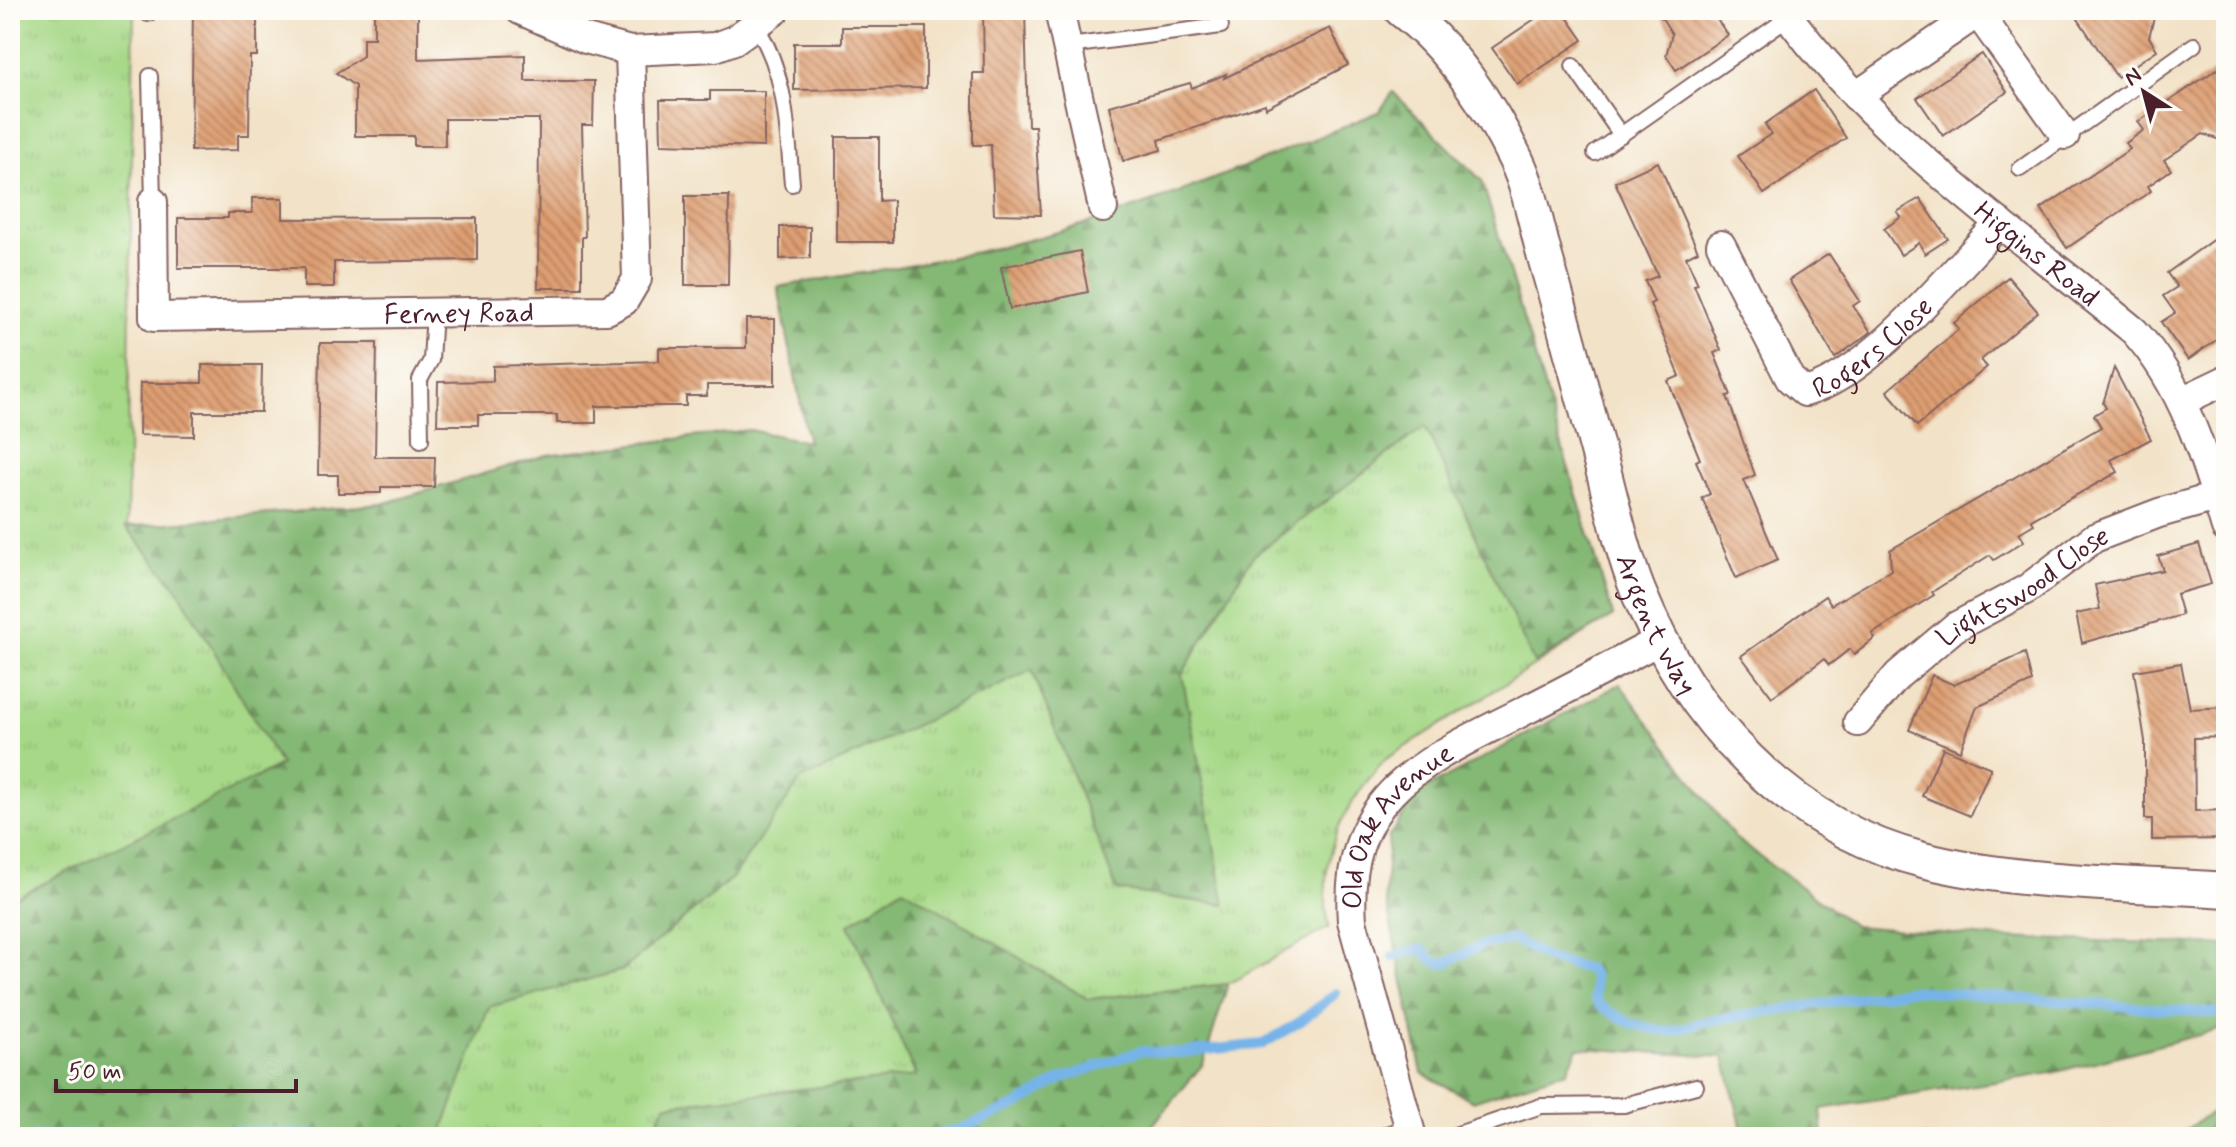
<svg xmlns="http://www.w3.org/2000/svg" width="2236" height="1147" font-family="Mynerve,sans-serif">
	<style>
		.grass { fill: url(#grass-tufts); stroke: #787c59; stroke-width: 2 }
		.forest { fill: url(#forest-firs); stroke: #676c50; stroke-width: 2 }
		.lines { fill: none; stroke-linecap: round; stroke-linejoin: round }
		.stream { stroke: #76b3e8; stroke-width: 10 }
		.building { fill: url(#building-back-hatch) }
		.service-casing { stroke: #856362; stroke-width: 18 }
		.minor-casing { stroke: #856362; stroke-width: 32 }
		.tertiary-casing { stroke: #856362; stroke-width: 38 }
		.service { stroke: #fff; stroke-width: 14 }
		.minor { stroke: #fff; stroke-width: 28 }
		.tertiary { stroke: #fff; stroke-width: 34 }
		.labels { text-anchor: middle; stroke-width: 6; stroke-linejoin: round; paint-order: stroke }
		.street-label { font-size: 28px; fill: #4a1f2b; stroke: #fdfcf7 }
	</style>
	<defs>
		<pattern id="grass-tufts" width="24" height="20" patternUnits="userSpaceOnUse" patternTransform="scale(2)"><rect width="24" height="20" fill="#a6d887"/><path d="M3 7l-1-3M5 7V3M7 7l1-3M15 17l-1-3M17 17v-4M19 17l1-3" fill="none" stroke="#90b975"/></pattern>
		<pattern id="forest-firs" width="22" height="20" patternUnits="userSpaceOnUse" patternTransform="scale(2)"><rect width="22" height="20" fill="#84b874"/><path d="M5 1l3.5 6h-7zM16 11l3.5 6h-7z" fill="#6e955f"/></pattern>
		<pattern id="building-back-hatch" width="6" height="6" patternUnits="userSpaceOnUse" patternTransform="scale(2)"><rect width="6" height="6" fill="#dd9e72"/><path d="M-1 5l2 2M0 0l6 6M5-1l2 2" fill="none" stroke="#b5805e"/></pattern>
	</defs>
	<rect width="100%" height="100%" fill="#fdfcf7"/>
	<filter id="ink" filterUnits="userSpaceOnUse"><feTurbulence type="fractalNoise" baseFrequency=".0125" numOctaves="2"/><feDisplacementMap in="SourceGraphic" scale="16" xChannelSelector="R" yChannelSelector="G"/><feConvolveMatrix kernelMatrix="1 2 1 2 8 2 1 2 1" color-interpolation-filters="sRGB"/></filter>
	<filter id="wash" filterUnits="userSpaceOnUse"><feTurbulence type="fractalNoise" baseFrequency=".006" numOctaves="4" result="noise"/><feDisplacementMap in="SourceGraphic" scale="32" xChannelSelector="R" yChannelSelector="G"/><feGaussianBlur stdDeviation="1.8" result="paint"/><feColorMatrix in="noise" values="0 0 0 0 0 0 0 0 0 0 0 0 0 0 0 0 0 1.4 0 .05"/><feComposite in="paint" operator="in"/></filter>
	<g filter="url(#wash)">
		<rect width="100%" height="100%" fill="#f2e2c7"/>
		<!-- grass -->
		<path class="grass" d="M 10,10 L 134,10 L 127,527 L 382,504 L 547,455 L 750,430 L 808,442 L 778,287 C 852,274 927,264 1000,247 C 1130,217 1255,163 1379,112 L 1393,92 L 1482,181 L 1613,616 L 1386,759 C 1340,809 1316,859 1329,927 L 1228,984 L 1088,999 L 903,889 L 849,924 L 917,1076 L 665,1105 L 651,1137 L 10,1137 Z"/>
		<!-- forest -->
		<g class="forest">
			<path d="M 1393,92 L 1482,181 L 1613,616 L 1534,663 L 1425,426 L 1252,557 L 1182,674 L 1225,905 L 1117,890 L 1032,670 L 801,780 L 732,878 L 623,970 L 489,1007 L 440,1137 L 10,1137 L 10,900 L 281,765 L 177,588 L 126,527 L 382,504 L 547,455 L 750,430 L 808,442 L 778,287 C 852,274 927,264 1000,247 C 1130,217 1255,163 1379,112 Z"/>
			<path d="M 1620,684 L 1735,838 L 1854,926 L 2002,938 L 2226,945 L 2226,1028 L 2052,1073 L 1821,1109 L 1823,1137 L 1744,1137 L 1724,1057 L 1578,1048 L 1567,1071 L 1473,1101 L 1422,1073 L 1385,896 L 1389,836 L 1418,793 Z"/>
			<path d="M 903,888 L 1088,999 L 1228,984 L 1203,1064 L 1143,1137 L 651,1137 L 665,1105 L 916,1076 L 849,924 Z"/>
			<path d="M 2226,1103 L 2226,1137 L 2174,1137 Z"/>
		</g>
		<g class="lines">
			<!-- stream -->
			<g class="stream">
				<path d="M 1393,956 L 1422,949 L 1433,961 L 1443,964 L 1484,944 L 1513,939 L 1548,959 L 1588,969 L 1594,976 L 1595,998 L 1600,1006 L 1632,1024 L 1669,1032 L 1707,1021 L 1911,990 L 2226,1014"/>
				<path d="M 34,1137 L 230,1131 L 341,1137"/>
				<path d="M 837,1137 L 854,1137"/>
				<path d="M 929,1137 L 961,1129 L 1019,1104 L 1061,1079 L 1140,1051 L 1178,1053 L 1263,1044 L 1301,1021 L 1336,993"/>
			</g>
		</g>
		<g id="blocks">
			<!-- building -->
			<g class="building">
				<path d="M 193,10 L 257,10 L 257,56 L 250,56 L 249,135 L 238,135 L 238,150 L 191,151 Z"/>
				<path d="M 374,10 L 418,10 L 418,59 L 525,55 L 525,81 L 594,81 L 593,125 L 582,125 L 585,237 L 582,237 L 582,288 L 538,288 L 539,119 L 445,119 L 445,146 L 414,146 L 414,136 L 355,136 L 355,86 L 336,73 L 363,56 L 363,38 L 374,38 Z"/>
				<path d="M 983,10 L 1025,10 L 1028,126 L 1035,126 L 1041,215 L 994,214 L 991,145 L 973,145 L 973,73 L 984,73 Z"/>
				<path d="M 1548,10 L 1562,10 L 1583,40 L 1517,84 L 1492,48 Z"/>
				<path d="M 1657,10 L 1710,10 L 1728,35 L 1676,70 L 1666,55 L 1672,34 Z"/>
				<path d="M 2072,10 L 2156,10 L 2149,37 L 2157,50 L 2117,77 Z"/>
				<path d="M 842,27 L 926,27 L 926,88 L 794,90 L 794,43 L 842,43 Z"/>
				<path d="M 1330,28 L 1348,65 L 1266,108 L 1265,104 L 1159,140 L 1161,150 L 1123,161 L 1109,106 L 1190,83 L 1192,88 L 1226,74 L 1224,78 Z"/>
				<path d="M 1982,54 L 2007,92 L 1943,136 L 1917,98 Z"/>
				<path d="M 2217,69 L 2226,83 L 2226,142 L 2203,134 L 2164,160 L 2171,170 L 2148,186 L 2151,191 L 2067,248 L 2041,209 L 2130,149 L 2126,143 L 2144,130 L 2138,122 Z"/>
				<path d="M 1814,90 L 1846,138 L 1764,194 L 1738,156 L 1771,134 L 1765,124 Z"/>
				<path d="M 710,91 L 764,91 L 764,147 L 661,144 L 660,100 L 710,100 Z"/>
				<path d="M 836,137 L 879,137 L 879,201 L 893,200 L 893,242 L 836,242 Z"/>
				<path d="M 1658,162 L 1698,251 L 1686,257 L 1698,284 L 1694,285 L 1721,350 L 1714,353 L 1731,395 L 1727,396 L 1755,475 L 1744,480 L 1778,560 L 1736,578 L 1702,498 L 1710,494 L 1696,461 L 1700,459 L 1668,381 L 1680,376 L 1650,304 L 1654,302 L 1645,281 L 1658,276 L 1615,182 Z"/>
				<path d="M 685,196 L 729,196 L 728,285 L 685,285 Z"/>
				<path d="M 252,198 L 283,198 L 283,219 L 477,218 L 477,260 L 334,262 L 334,287 L 304,287 L 304,268 L 178,268 L 178,218 L 228,218 L 228,213 L 252,213 Z"/>
				<path d="M 1920,198 L 1948,239 L 1925,254 L 1919,243 L 1901,255 L 1884,229 L 1901,217 L 1897,212 Z"/>
				<path d="M 780,227 L 810,227 L 810,258 L 780,259 Z"/>
				<path d="M 2214,239 L 2226,256 L 2226,333 L 2188,360 L 2161,322 L 2175,313 L 2163,296 L 2177,287 L 2167,273 Z"/>
				<path d="M 1080,251 L 1088,292 L 1010,309 L 1001,267 Z"/>
				<path d="M 1829,254 L 1860,301 L 1853,306 L 1871,332 L 1835,358 L 1789,280 Z"/>
				<path d="M 2008,277 L 2038,312 L 1981,360 L 1987,367 L 1917,426 L 1887,391 L 1959,329 L 1954,323 Z"/>
				<path d="M 746,319 L 775,319 L 775,385 L 707,385 L 707,396 L 686,396 L 686,406 L 596,406 L 596,423 L 557,423 L 557,415 L 478,415 L 478,425 L 437,425 L 438,382 L 493,381 L 493,366 L 659,361 L 659,348 L 746,348 Z"/>
				<path d="M 320,343 L 377,343 L 375,457 L 435,457 L 434,487 L 381,487 L 381,493 L 338,493 L 338,475 L 318,475 Z"/>
				<path d="M 202,365 L 262,365 L 261,412 L 194,412 L 194,436 L 139,435 L 140,383 L 202,383 Z"/>
				<path d="M 2114,368 L 2151,439 L 2111,460 L 2118,472 L 2031,520 L 2034,524 L 2019,533 L 2024,541 L 1994,560 L 1990,555 L 1932,592 L 1934,595 L 1872,634 L 1875,638 L 1854,655 L 1850,649 L 1829,665 L 1824,659 L 1772,697 L 1741,656 L 1825,596 L 1831,605 L 1891,570 L 1890,550 L 2101,427 L 2094,415 L 2106,408 L 2103,403 Z"/>
				<path d="M 2199,544 L 2211,584 L 2176,594 L 2182,615 L 2082,643 L 2076,614 L 2100,609 L 2095,585 L 2163,570 L 2158,556 Z"/>
				<path d="M 2025,653 L 2032,682 L 1977,707 L 1960,751 L 1909,730 L 1932,675 L 1954,685 Z"/>
				<path d="M 2181,663 L 2190,709 L 2226,707 L 2226,737 L 2194,738 L 2195,811 L 2226,810 L 2226,839 L 2152,840 L 2152,819 L 2145,819 L 2145,741 L 2134,671 Z"/>
				<path d="M 1943,748 L 1991,768 L 1970,816 L 1922,796 Z"/>
			</g>
		</g>
	</g>
	<g filter="url(#ink)">
		<use href="#blocks" fill-opacity="0" stroke="#856362" stroke-width="2"/>
		<g class="lines">
			<defs>
				<g id="service">
					<path d="M 148,14 L 148,10"/>
					<path d="M 756,26 C 787,74 787,129 792,184"/>
					<path d="M 1069,46 L 1221,26"/>
					<path d="M 1573,66 L 1621,135"/>
					<path d="M 150,76 L 153,202"/>
					<path d="M 1595,153 L 1789,17"/>
					<path d="M 2020,169 L 2194,45"/>
					<path d="M 421,440 L 420,380 L 431,360 L 434,313"/>
					<path d="M 1380,1137 L 1408,1126"/>
					<path d="M 1449,1137 L 1541,1106 L 1624,1105 L 1696,1086"/>
				</g>
				<g id="minor">
					<path d="M 520,10 L 586,39 L 630,51 L 715,47 L 734,40 L 776,10"/>
					<path d="M 1059,10 L 1103,208"/>
					<path id="s1" d="M 1784,10 C 1871,133 2018,235 2134,331 C 2184,386 2205,458 2226,528"/>
					<path d="M 1978,13 L 2065,135"/>
					<path d="M 1856,96 L 1982,10"/>
					<path id="s2" d="M 153,202 L 154,317 L 607,310 L 624,301 L 637,279 L 630,51"/>
					<path id="s3" d="M 1721,245 L 1790,379 L 1805,392 C 1871,374 1951,273 2000,223"/>
					<path d="M 2182,401 L 2226,380"/>
					<path id="s4" d="M 1858,722 L 1898,675 L 1955,627 L 2027,589 L 2094,538 L 2159,513 L 2216,497"/>
					<path id="s5" d="M 1412,1137 L 1352,921 C 1343,796 1421,763 1518,714 C 1566,690 1613,665 1660,640"/>
				</g>
				<g id="tertiary">
					<path id="s6" d="M 1402,10 C 1450,46 1490,106 1516,160 C 1531,191 1537,231 1547,264 C 1567,333 1585,404 1604,473 C 1614,512 1623,553 1638,591 C 1688,716 1788,826 1923,860 C 2018,884 2128,883 2226,890"/>
				</g>
			</defs>
			<!-- service casing -->
			<use href="#service" class="service-casing"/>
			<!-- minor casing -->
			<use href="#minor" class="minor-casing"/>
			<!-- tertiary casing -->
			<use href="#tertiary" class="tertiary-casing"/>
			<!-- service -->
			<use href="#service" class="service"/>
			<!-- minor -->
			<use href="#minor" class="minor"/>
			<!-- tertiary -->
			<use href="#tertiary" class="tertiary"/>
		</g>
	</g>
	<g class="labels">
		<!-- street labels -->
		<g class="street-label">
			<text dy="10" stroke="none"><textPath href="#s1" startOffset="352">Higgins Road</textPath></text>
			<text dy="10" stroke="none"><textPath href="#s2" startOffset="420">Ferney Road</textPath></text>
			<text dy="10" stroke="none"><textPath href="#s3" startOffset="252">Rogers Close</textPath></text>
			<text dy="10" stroke="none"><textPath href="#s4" startOffset="216">Lightswood Close</textPath></text>
			<text dy="10" stroke="none"><textPath href="#s6" startOffset="676">Argent Way</textPath></text>
			<text dy="10" stroke="none"><textPath href="#s5" startOffset="336">Old Oak Avenue</textPath></text>
		</g>
	</g>
	<!-- margin -->
	<rect width="2236" height="1147" fill="none" stroke="#fdfcf7" stroke-width="40"/>
	<!-- north arrow -->
	<g transform="translate(2144 92) rotate(324)" stroke="#fdfcf7" stroke-width="6" paint-order="stroke">
	<path d="M0-6L14 30L0 20L-14 30Z" fill="#4a1f2b"/>
	<text y="-12" font-size="22" font-weight="bold" text-anchor="middle" fill="#4a1f2b">N</text>
	</g>
	<!-- scale -->
	<path d="M56 1079v12h240v-12" fill="none" stroke="#4a1f2b" stroke-width="4"/>
	<text x="68" y="1079" font-size="24" fill="#4a1f2b" stroke="#fdfcf7" stroke-width="6" paint-order="stroke">50 m</text>
</svg>
